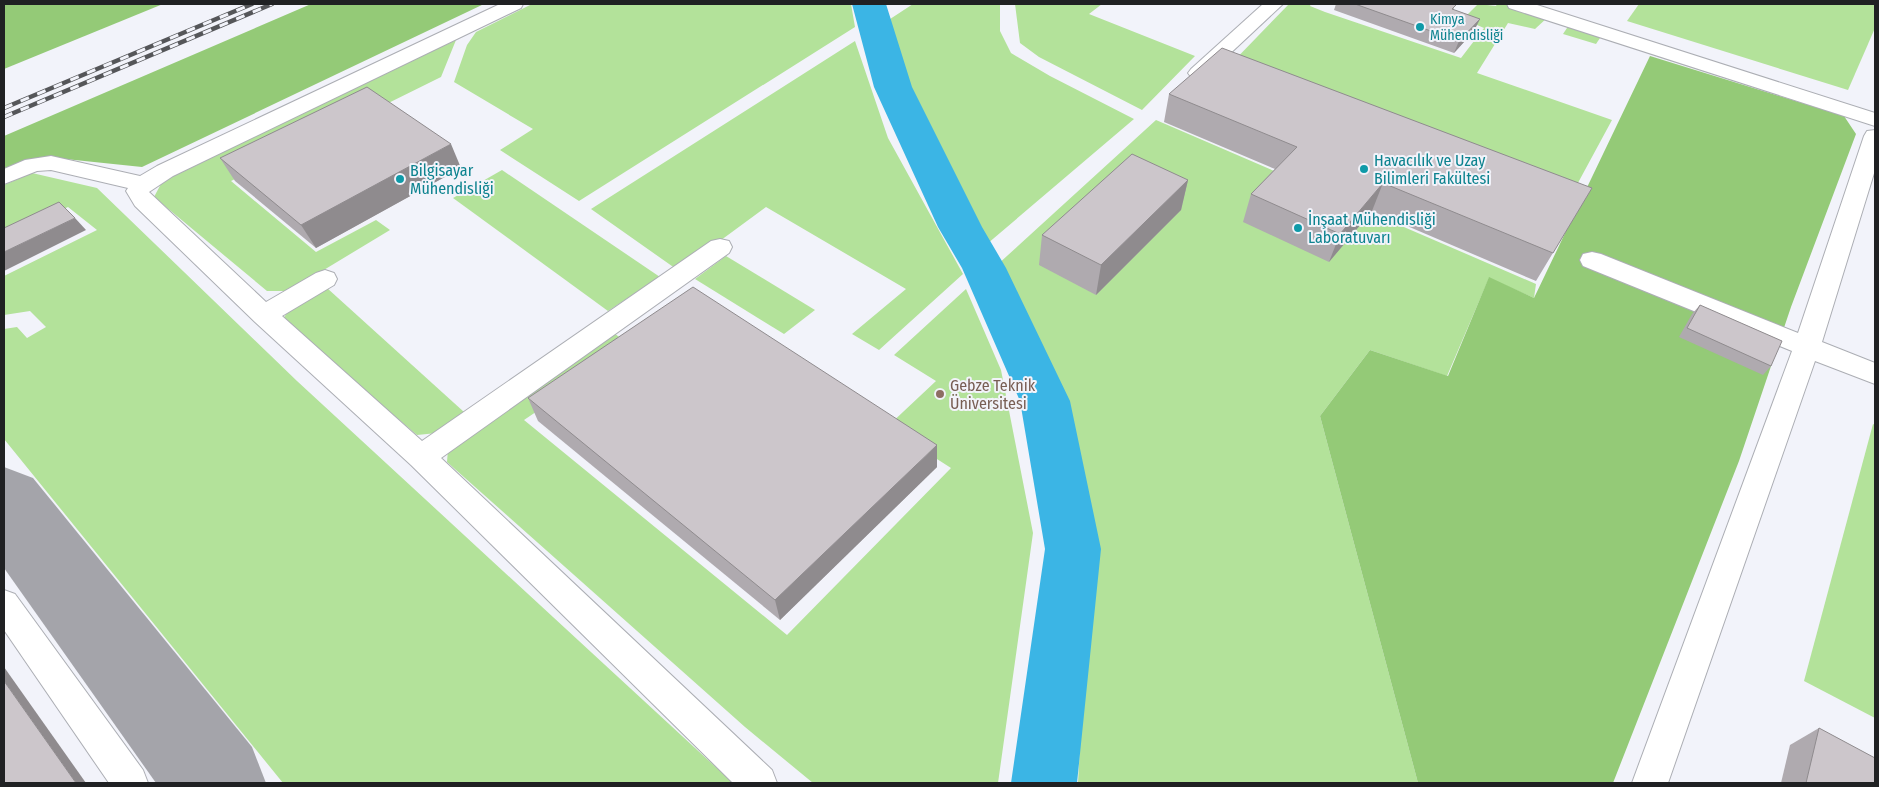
<svg xmlns="http://www.w3.org/2000/svg" width="1879" height="787" font-family="'Fira Sans Condensed',sans-serif">
	<style>
		.green { fill: #b3e29a }
		.forest { fill: #94ca77 }
		.lines { fill: none; stroke-linecap: round; stroke-linejoin: round }
		.river { fill: #3bb5e5; fill-rule: evenodd }
		.taxiway { fill: #a4a4aa; fill-rule: evenodd }
		.minor-casing { stroke: #acaeb4; stroke-width: 2 }
		.minor { fill: #fff; fill-rule: evenodd }
		.rail-casing { stroke: #555659; stroke-width: 4.5 }
		.rail { stroke: #f2f3fa; stroke-width: 3; stroke-dasharray: 9; stroke-linecap: butt }
		.wall { fill: #afaaaf }
		.shaded-wall { fill: #8f8b8e }
		.building { fill: #ccc6cb; stroke: #8f8b8e }
		.culture-dot { fill: #0f9aa8; stroke: #f2f3fa; stroke-width: 2 }
		.education-dot { fill: #8d6e63; stroke: #f2f3fa; stroke-width: 2 }
		.labels { text-anchor: middle; stroke-width: 4; stroke-linejoin: round; paint-order: stroke }
		.far-culture-label { font-size: 14px; fill: #0d838f; stroke: #f2f3fa; text-anchor: start }
		.culture-label { font-size: 16px; fill: #0d838f; stroke: #f2f3fa; text-anchor: start }
		.education-label { font-size: 16px; fill: #785e54; stroke: #f2f3fa; text-anchor: start }
	</style>
	<rect width="100%" height="100%" fill="#f2f3fa"/>
	<!-- green -->
	<g class="green">
		<path d="M 532,4 L 851,4 L 855,27 L 579,201 L 500,150 L 533,129 L 454,82 L 467,45 L 476,32 Z"/>
		<path d="M 913,4 L 1000,4 L 1000,31 L 1011,53 L 1050,76 L 1134,119 L 987,244 L 904,86 L 884,23 Z"/>
		<path d="M 1015,4 L 1102,4 L 1089,14 L 1195,56 L 1142,110 L 1039,57 L 1020,43 Z"/>
		<path d="M 1289,4 L 1311,4 L 1310,6 L 1325,12 L 1461,58 L 1484,28 L 1463,19 L 1478,4 L 1496,6 L 1497,4 L 1505,4 L 1548,17 L 1535,29 L 1508,23 L 1477,73 L 1612,120 L 1566,205 L 1227,68 Z"/>
		<path d="M 1639,4 L 1875,4 L 1875,28 L 1848,90 L 1627,21 Z"/>
		<path d="M 1569,25 L 1602,35 L 1596,44 L 1563,34 Z"/>
		<path d="M 456,40 L 441,77 L 231,181 L 316,252 L 376,220 L 390,230 L 289,291 L 267,291 L 154,197 L 162,182 L 369,80 Z"/>
		<path d="M 855,41 L 888,138 L 963,274 L 879,350 L 852,334 L 906,289 L 766,207 L 679,271 L 591,209 Z"/>
		<path d="M 1156,120 L 1536,284 L 1534,298 L 1489,278 L 1447,376 L 1370,350 L 1320,416 L 1418,783 L 1078,783 L 1091,542 L 1051,386 L 996,266 Z"/>
		<path d="M 502,170 L 660,277 L 608,311 L 453,198 Z"/>
		<path d="M 32,173 L 97,188 L 297,381 L 733,783 L 283,783 L 4,439 L 4,329 L 17,327 L 27,338 L 46,327 L 30,311 L 4,315 L 4,276 L 97,230 L 68,207 L 4,238 L 4,185 Z"/>
		<path d="M 726,256 L 815,310 L 784,334 L 695,279 Z"/>
		<path d="M 327,288 L 464,412 L 437,433 L 417,435 L 282,320 L 290,309 Z"/>
		<path d="M 966,289 L 1001,370 L 1033,533 L 998,783 L 813,783 L 745,727 L 447,462 L 448,449 L 614,333 L 632,347 L 524,420 L 787,635 L 951,468 L 887,427 L 936,381 L 894,355 Z"/>
		<path d="M 1873,424 L 1875,425 L 1875,718 L 1804,681 Z"/>
	</g>
	<!-- forest -->
	<g class="forest">
		<path d="M 4,4 L 163,4 L 4,69 Z"/>
		<path d="M 311,4 L 484,4 L 142,167 L 46,157 L 4,174 L 4,136 Z"/>
		<path d="M 1650,56 L 1844,116 L 1856,134 L 1791,307 L 1739,461 L 1613,783 L 1418,783 L 1320,416 L 1370,350 L 1448,376 L 1489,277 L 1534,298 Z"/>
	</g>
	<g class="lines">
		<!-- river -->
		<path class="river" d="M 852,4 L 886,4 L 912,87 L 982,227 L 1006,268 L 1070,401 L 1101,549 L 1077,783 L 1011,783 L 1045,549 L 1020,401 L 962,268 L 938,227 L 874,87 Z"/>
		<!-- taxiway -->
		<path class="taxiway" d="M 4,467 L 33,478 L 252,747 L 266,783 L 156,783 L 4,568 Z"/>
		<defs>
			<g id="minor">
				<path d="M 500,4 L 523,4 L 521,8 L 173,176 L 149,192 L 266,302 L 316,273 L 325,270 L 334,273 L 337,279 L 334,285 L 282,316 L 422,441 L 711,241 L 720,239 L 729,241 L 732,247 L 729,253 L 441,458 L 772,770 L 777,783 L 733,783 L 411,465 L 255,322 L 135,206 L 126,191 L 128,188 L 51,170 L 37,171 L 4,184 L 4,169 L 25,160 L 51,156 L 140,176 L 157,166 Z"/>
				<path d="M 1263,4 L 1283,4 L 1205,77 L 1198,79 L 1191,77 L 1188,73 L 1191,69 Z"/>
				<path d="M 1507,4 L 1534,4 L 1875,113 L 1875,126 L 1509,8 Z"/>
				<path d="M 1875,130 L 1875,170 L 1822,342 L 1875,363 L 1875,384 L 1815,361 L 1668,783 L 1632,783 L 1792,351 L 1583,266 L 1580,260 L 1583,254 L 1592,252 L 1601,254 L 1798,333 L 1864,136 L 1867,131 Z"/>
				<path d="M 4,590 L 15,594 L 143,770 L 148,783 L 109,783 L 4,630 Z"/>
			</g>
		</defs>
		<!-- minor casing -->
		<use href="#minor" class="minor-casing"/>
		<!-- minor -->
		<use href="#minor" class="minor"/>
		<defs>
			<g id="rail">
				<path d="M 4,108 L 252,4"/>
				<path d="M 4,117 L 272,4"/>
			</g>
		</defs>
		<!-- rail casing -->
		<use href="#rail" class="rail-casing"/>
		<!-- rail -->
		<use href="#rail" class="rail"/>
	</g>
	<!-- wall -->
	<g class="wall">
		<path d="M 1336,4 L 1453,4 L 1454,10 L 1474,31 L 1454,53 L 1334,10 Z"/>
		<path d="M 1169,94 L 1592,188 L 1536,281 L 1372,211 L 1329,262 L 1243,222 L 1251,194 L 1275,169 L 1164,122 Z"/>
		<path d="M 220,158 L 461,168 L 316,248 L 235,181 Z"/>
		<path d="M 1188,180 L 1181,210 L 1096,295 L 1039,265 L 1042,235 Z"/>
		<path d="M 1700,305 L 1771,366 L 1763,375 L 1679,337 L 1692,314 Z"/>
		<path d="M 528,398 L 937,467 L 780,620 L 538,421 Z"/>
		<path d="M 1819,728 L 1875,783 L 1781,783 L 1790,745 Z"/>
	</g>
	<!-- shaded-wall -->
	<g class="shaded-wall">
		<path d="M 1480,19 L 1474,31 L 1454,53 L 1459,41 Z"/>
		<path d="M 451,144 L 461,168 L 316,248 L 301,225 Z"/>
		<path d="M 1188,180 L 1181,210 L 1096,295 L 1101,265 Z"/>
		<path d="M 1383,183 L 1372,211 L 1329,262 L 1340,234 Z"/>
		<path d="M 75,218 L 86,230 L 4,271 L 4,252 Z"/>
		<path d="M 937,445 L 937,467 L 780,620 L 775,600 Z"/>
		<path d="M 4,667 L 86,783 L 76,783 L 4,681 Z"/>
	</g>
	<!-- building -->
	<g class="building">
		<path d="M 1355,4 L 1453,4 L 1456,5 L 1452,9 L 1480,19 L 1459,41 Z"/>
		<path d="M 1222,48 L 1592,188 L 1553,253 L 1383,183 L 1340,234 L 1251,194 L 1297,147 L 1169,94 Z"/>
		<path d="M 367,87 L 451,144 L 301,225 L 220,158 Z"/>
		<path d="M 1132,154 L 1188,180 L 1101,265 L 1042,235 Z"/>
		<path d="M 59,202 L 75,218 L 4,252 L 4,228 Z"/>
		<path d="M 693,287 L 937,445 L 775,600 L 528,398 Z"/>
		<path d="M 1700,305 L 1782,341 L 1771,366 L 1687,328 Z"/>
		<path d="M 4,681 L 76,783 L 4,783 Z"/>
		<path d="M 1819,728 L 1875,758 L 1875,783 L 1806,783 Z"/>
	</g>
	<!-- markers -->
	<g class="culture-dot">
		<circle cx="1420" cy="27" r="5"/>
		<circle cx="1364" cy="169" r="5"/>
		<circle cx="400" cy="179" r="5"/>
		<circle cx="1298" cy="228" r="5"/>
	</g>
	<circle class="education-dot" cx="940" cy="394" r="5"/>
	<g class="labels">
		<!-- far-culture labels -->
		<g class="far-culture-label">
			<text x="1430" y="24">Kimya<tspan x="1430" dy="16">Mühendisliği</tspan></text>
		</g>
		<!-- culture labels -->
		<g class="culture-label">
			<text x="1374" y="166">Havacılık ve Uzay<tspan x="1374" dy="18">Bilimleri Fakültesi</tspan></text>
			<text x="410" y="176">Bilgisayar<tspan x="410" dy="18">Mühendisliği</tspan></text>
			<text x="1308" y="225">İnşaat Mühendisliği<tspan x="1308" dy="18">Laboratuvarı</tspan></text>
		</g>
		<!-- education labels -->
		<g class="education-label">
			<text x="950" y="391">Gebze Teknik<tspan x="950" dy="18">Üniversitesi</tspan></text>
		</g>
	</g>
	<!-- border -->
	<rect width="1879" height="787" fill="none" stroke="#202123" stroke-width="10"/>
</svg>
